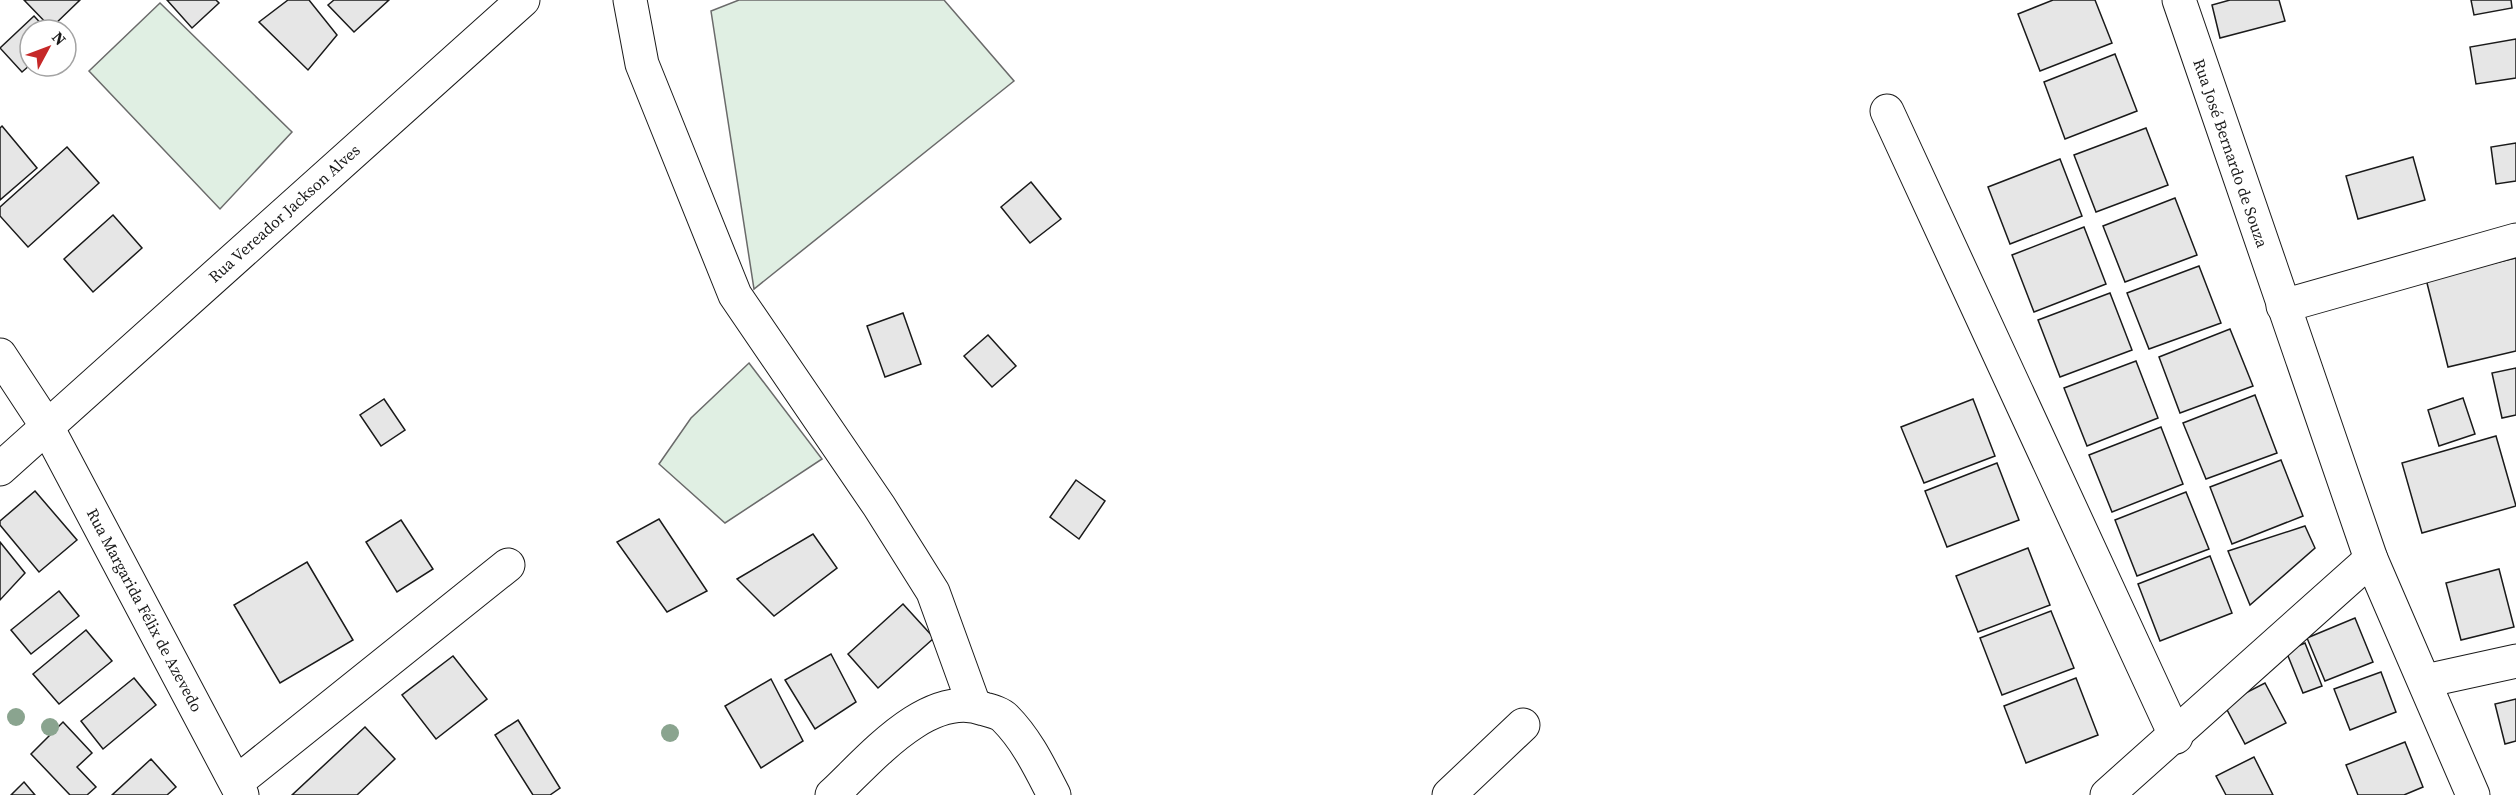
<svg xmlns="http://www.w3.org/2000/svg" width="2516" height="795" font-family="'Source Serif 4',serif">
	<style>
		.green { fill: #e0efe3; stroke: #6a6a6a; stroke-width: 1.5 }
		.building { fill: #e6e6e6; stroke: #1a1a1a; stroke-width: 1.5 }
		.lines { fill: none; stroke-linecap: round; stroke-linejoin: round }
		.minor-casing { stroke: #1a1a1a; stroke-width: 35 }
		.minor { stroke: #fff; stroke-width: 33 }
		.tree { fill: #8aa48f }
		.labels { text-anchor: middle; stroke-width: 4.5; stroke-linejoin: round; paint-order: stroke }
		.street-label { font-size: 16px; fill: #1a1a1a; stroke: #fff }
	</style>
	<rect width="100%" height="100%" fill="#fff"/>
	<!-- green -->
	<g class="green">
		<path d="M 739,0 L 944,0 L 1014,81 L 754,289 L 711,11 Z"/>
		<path d="M 160,3 L 292,132 L 220,209 L 89,71 Z"/>
		<path d="M 749,363 L 822,459 L 725,523 L 659,464 L 691,418 Z"/>
	</g>
	<!-- building -->
	<g class="building">
		<path d="M 24,0 L 80,0 L 51,28 Z"/>
		<path d="M 167,0 L 216,0 L 219,3 L 192,28 Z"/>
		<path d="M 288,0 L 309,0 L 337,35 L 308,70 L 259,22 Z"/>
		<path d="M 334,0 L 389,0 L 354,32 L 328,5 Z"/>
		<path d="M 2053,0 L 2095,0 L 2112,43 L 2040,71 L 2018,14 Z"/>
		<path d="M 2230,0 L 2279,0 L 2285,21 L 2220,38 L 2212,5 Z"/>
		<path d="M 2471,0 L 2511,0 L 2512,8 L 2474,15 Z"/>
		<path d="M 34,16 L 47,30 L 30,30 L 30,65 L 22,72 L 0,48 Z"/>
		<path d="M 2516,39 L 2516,78 L 2476,84 L 2470,47 Z"/>
		<path d="M 2115,54 L 2137,111 L 2065,139 L 2044,82 Z"/>
		<path d="M 2,126 L 37,168 L 0,200 L 0,128 Z"/>
		<path d="M 2146,128 L 2168,185 L 2096,212 L 2074,155 Z"/>
		<path d="M 2516,143 L 2516,181 L 2496,184 L 2491,147 Z"/>
		<path d="M 67,147 L 99,183 L 28,247 L 0,216 L 0,207 Z"/>
		<path d="M 2413,157 L 2425,200 L 2358,219 L 2346,176 Z"/>
		<path d="M 2060,159 L 2082,216 L 2010,244 L 1988,187 Z"/>
		<path d="M 1031,182 L 1061,219 L 1030,243 L 1001,207 Z"/>
		<path d="M 2175,198 L 2197,255 L 2125,282 L 2103,226 Z"/>
		<path d="M 113,215 L 142,248 L 93,292 L 64,259 Z"/>
		<path d="M 2084,227 L 2106,284 L 2034,312 L 2012,255 Z"/>
		<path d="M 2516,258 L 2516,351 L 2448,367 L 2426,279 Z"/>
		<path d="M 2199,266 L 2221,323 L 2149,349 L 2127,293 Z"/>
		<path d="M 2110,293 L 2132,350 L 2060,377 L 2038,320 Z"/>
		<path d="M 903,313 L 921,364 L 885,377 L 867,326 Z"/>
		<path d="M 2230,329 L 2253,386 L 2180,413 L 2159,357 Z"/>
		<path d="M 988,335 L 1016,366 L 992,387 L 964,356 Z"/>
		<path d="M 2136,361 L 2158,418 L 2087,446 L 2064,388 Z"/>
		<path d="M 2516,368 L 2516,415 L 2502,418 L 2492,373 Z"/>
		<path d="M 2255,395 L 2277,453 L 2206,479 L 2183,423 Z"/>
		<path d="M 2463,398 L 2475,434 L 2439,446 L 2428,410 Z"/>
		<path d="M 384,399 L 405,430 L 381,446 L 360,415 Z"/>
		<path d="M 1973,399 L 1995,456 L 1924,483 L 1901,427 Z"/>
		<path d="M 2161,427 L 2183,484 L 2112,512 L 2089,455 Z"/>
		<path d="M 2496,436 L 2516,506 L 2422,533 L 2402,463 Z"/>
		<path d="M 2281,460 L 2303,516 L 2232,544 L 2210,487 Z"/>
		<path d="M 1997,463 L 2019,520 L 1947,547 L 1925,491 Z"/>
		<path d="M 1076,480 L 1105,501 L 1079,539 L 1050,517 Z"/>
		<path d="M 35,491 L 77,540 L 39,572 L 0,525 L 0,521 Z"/>
		<path d="M 2186,492 L 2209,549 L 2137,576 L 2115,520 Z"/>
		<path d="M 659,519 L 707,591 L 667,612 L 617,542 Z"/>
		<path d="M 401,520 L 433,569 L 397,592 L 366,542 Z"/>
		<path d="M 2305,526 L 2315,548 L 2250,605 L 2228,551 Z"/>
		<path d="M 813,534 L 837,568 L 774,616 L 737,579 Z"/>
		<path d="M 0,542 L 25,573 L 0,600 Z"/>
		<path d="M 2028,548 L 2050,605 L 1978,632 L 1956,576 Z"/>
		<path d="M 2210,556 L 2232,613 L 2160,641 L 2138,584 Z"/>
		<path d="M 307,562 L 353,640 L 280,683 L 234,605 Z"/>
		<path d="M 2499,569 L 2514,627 L 2461,640 L 2446,583 Z"/>
		<path d="M 59,591 L 79,616 L 31,654 L 11,630 Z"/>
		<path d="M 903,604 L 934,638 L 878,688 L 848,654 Z"/>
		<path d="M 2051,611 L 2074,668 L 2002,695 L 1980,638 Z"/>
		<path d="M 2355,618 L 2373,662 L 2325,681 L 2307,638 Z"/>
		<path d="M 86,630 L 112,661 L 59,704 L 33,674 Z"/>
		<path d="M 2305,643 L 2322,686 L 2303,693 L 2286,651 Z"/>
		<path d="M 831,654 L 856,702 L 815,729 L 785,680 Z"/>
		<path d="M 453,656 L 487,699 L 436,739 L 402,695 Z"/>
		<path d="M 2381,672 L 2396,712 L 2350,730 L 2334,689 Z"/>
		<path d="M 134,678 L 156,705 L 103,749 L 81,721 Z"/>
		<path d="M 2076,678 L 2098,735 L 2026,763 L 2004,706 Z"/>
		<path d="M 771,679 L 803,741 L 761,768 L 725,706 Z"/>
		<path d="M 2265,683 L 2286,723 L 2245,744 L 2224,704 Z"/>
		<path d="M 2516,699 L 2516,741 L 2505,744 L 2495,704 Z"/>
		<path d="M 518,720 L 560,788 L 550,795 L 533,795 L 495,735 Z"/>
		<path d="M 63,722 L 92,753 L 77,767 L 96,787 L 87,795 L 70,795 L 31,754 Z"/>
		<path d="M 365,727 L 395,759 L 357,795 L 292,795 Z"/>
		<path d="M 2405,742 L 2423,787 L 2404,795 L 2358,795 L 2346,765 Z"/>
		<path d="M 2254,757 L 2273,795 L 2226,795 L 2216,776 Z"/>
		<path d="M 151,759 L 176,787 L 167,795 L 112,795 Z"/>
		<path d="M 24,782 L 35,795 L 11,795 Z"/>
	</g>
	<g class="lines">
		<defs>
			<g id="minor">
				<path d="M 630,0 L 642,64 L 735,295 L 879,506 L 933,592 L 974,705"/>
				<path d="M 2179,0 L 2371,559 L 2473,795"/>
				<path d="M 1887,111 L 2176,737"/>
				<path d="M 2283,306 L 2516,240"/>
				<path d="M 0,355 L 46,425 L 242,795"/>
				<path d="M 0,469 L 523,0"/>
				<path d="M 2425,681 L 2516,661"/>
				<path d="M 237,782 L 508,565"/>
				<path d="M 832,795 C 869,761 928,688 984,709 C 991,711 1000,713 1005,718 C 1027,740 1040,768 1054,795"/>
				<path d="M 1449,795 L 1523,725"/>
				<path d="M 2107,795 L 2371,559"/>
			</g>
		</defs>
		<!-- minor casing -->
		<use href="#minor" class="minor-casing"/>
		<!-- minor -->
		<use href="#minor" class="minor"/>
	</g>
	<!-- trees -->
	<g class="tree">
		<circle cx="16" cy="717" r="9"/>
		<circle cx="50" cy="727" r="9"/>
		<circle cx="670" cy="733" r="9"/>
	</g>
	<g class="labels">
		<!-- street labels -->
		<g class="street-label">
			<text transform="translate(2231 153) rotate(71)" y="6">Rua José Bernardo de Souza</text>
			<text transform="translate(284 213) rotate(-42)" y="6">Rua Vereador Jackson Alves</text>
			<text transform="translate(145 610) rotate(62)" y="6">Rua Margarida Félix de Azevedo</text>
		</g>
	</g>
	<!-- north arrow -->
	<g transform="translate(48 48) rotate(49)"><circle r="28" fill="#ffffff" stroke="#a3a3a3" stroke-width="1.5"/>
	<path d="M0-4.5L10 22L0 15L-10 22Z" fill="#c62828"/>
	<text y="-9" font-size="16" font-weight="bold" text-anchor="middle" fill="#1a1a1a">N</text>
	</g>
</svg>
